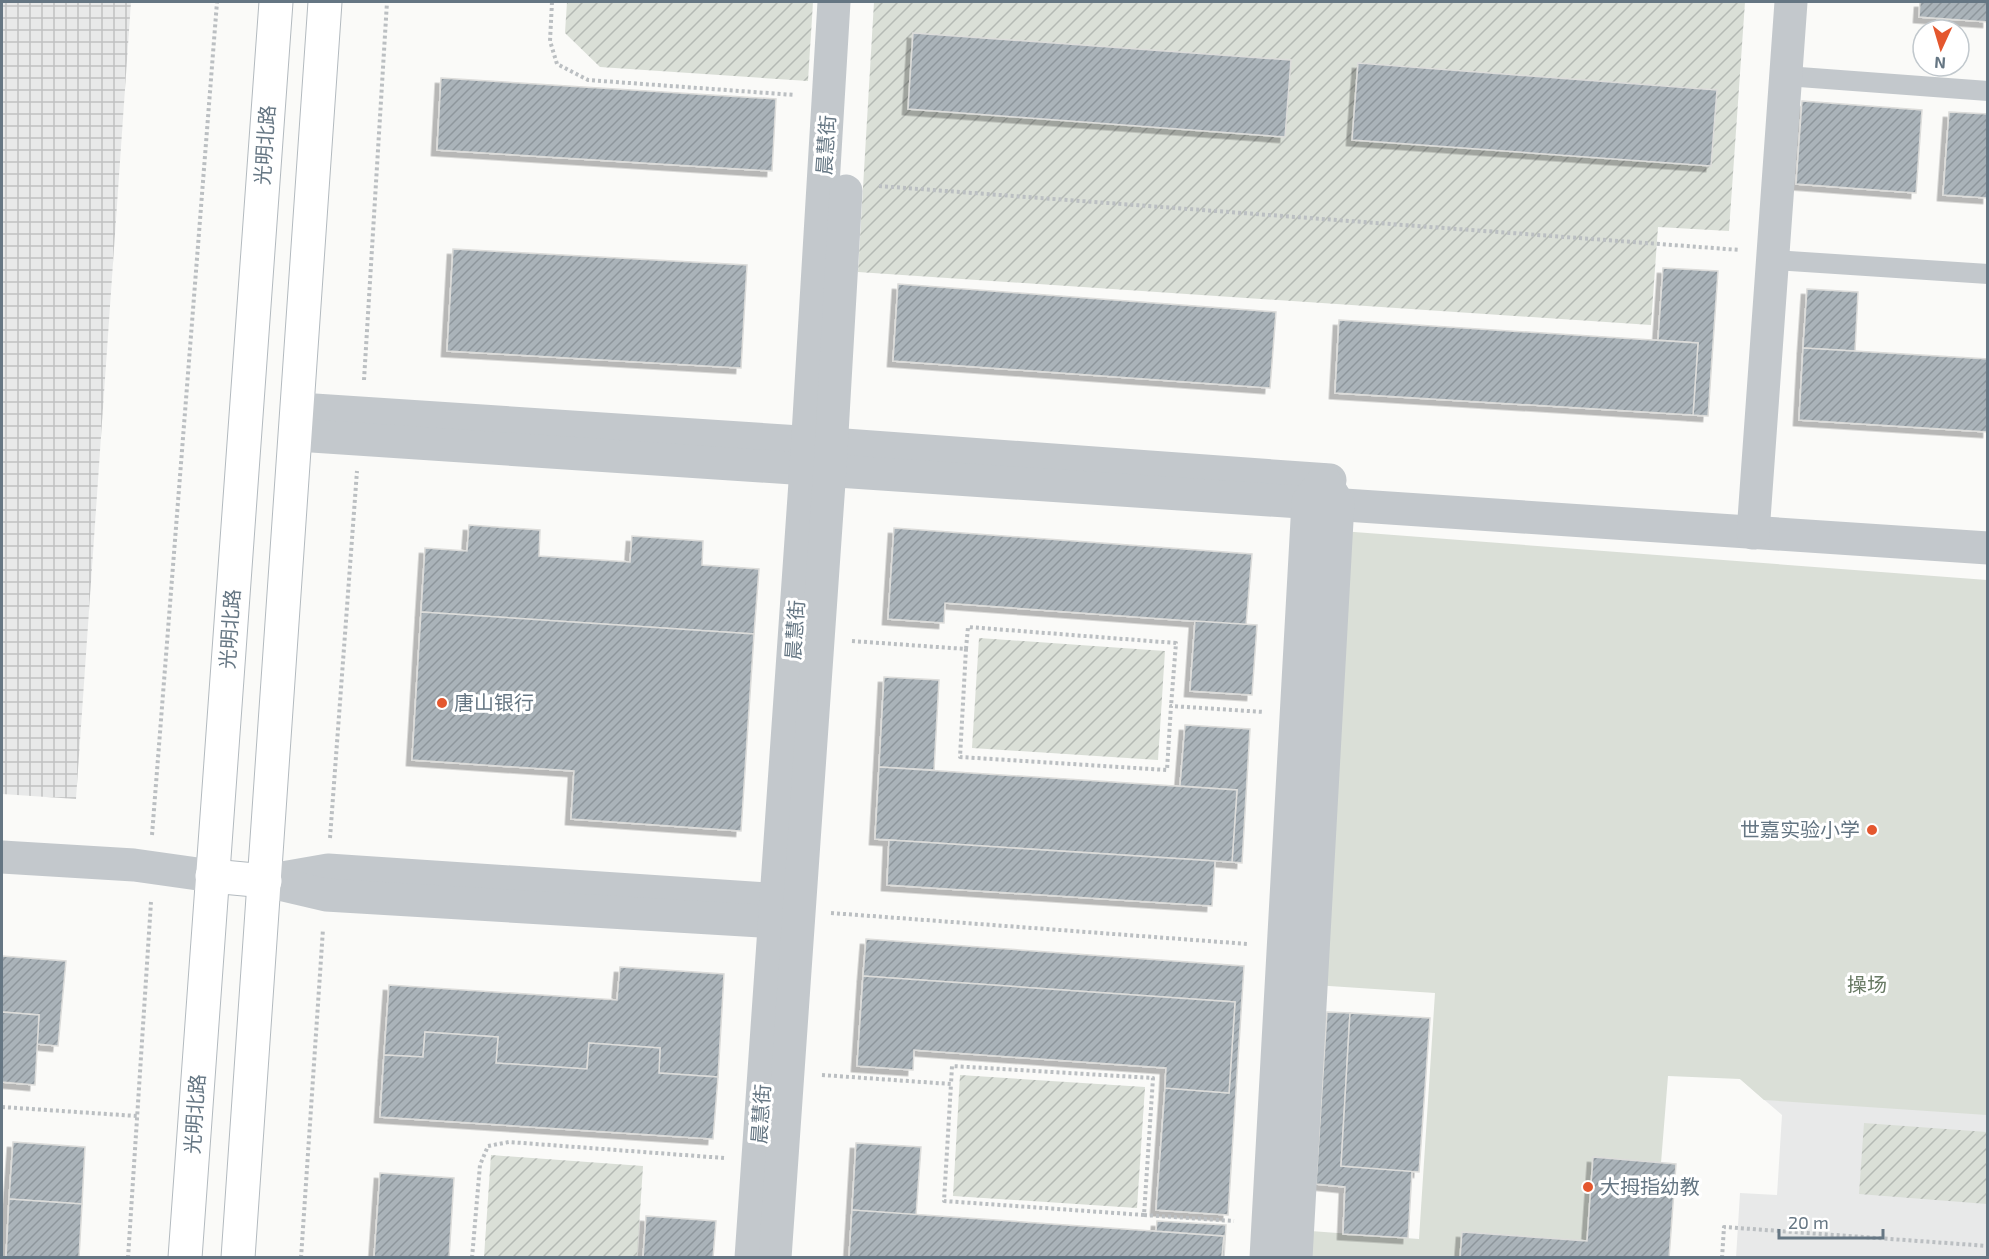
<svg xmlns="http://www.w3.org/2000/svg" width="1989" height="1259" font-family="'Exo 2','Noto Sans SC',sans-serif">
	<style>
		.built { fill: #e8e9e9 }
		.industrial { fill: url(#industrial-grid) }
		.park { fill: #dadfd7 }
		.garden { fill: url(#garden-furrows) }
		.building { fill: url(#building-hatch); stroke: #dcdcda; stroke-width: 1.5; filter: url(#shadow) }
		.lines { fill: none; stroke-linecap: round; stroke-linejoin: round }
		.secondary-casing { stroke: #b3babf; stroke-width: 35 }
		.path { stroke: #bbbfc2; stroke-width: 4; stroke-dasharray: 3 3; stroke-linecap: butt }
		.service { stroke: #c3c8cc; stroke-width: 20 }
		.minor { stroke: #c3c8cc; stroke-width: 33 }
		.secondary { stroke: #fff; stroke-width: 33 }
		.poi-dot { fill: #e4572e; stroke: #fff; stroke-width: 2 }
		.labels { text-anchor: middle; stroke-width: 6; stroke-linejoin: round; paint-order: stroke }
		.street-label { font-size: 20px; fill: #657683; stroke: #fff }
		.poi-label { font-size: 20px; fill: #657683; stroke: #fff; text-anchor: start }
		.park-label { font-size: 20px; fill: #687a64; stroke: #fff }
	</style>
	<defs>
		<pattern id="industrial-grid" width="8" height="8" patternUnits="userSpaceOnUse" patternTransform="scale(1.5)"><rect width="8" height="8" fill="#e8e9e9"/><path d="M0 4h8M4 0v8" fill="none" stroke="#c0c1c2"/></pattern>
		<pattern id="garden-furrows" width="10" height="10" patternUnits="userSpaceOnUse" patternTransform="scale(1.5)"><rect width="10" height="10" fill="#dadfd7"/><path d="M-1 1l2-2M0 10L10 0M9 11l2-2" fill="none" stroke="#b4b9b4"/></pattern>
		<pattern id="building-hatch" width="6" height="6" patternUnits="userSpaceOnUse" patternTransform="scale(1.5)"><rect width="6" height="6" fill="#aab3b9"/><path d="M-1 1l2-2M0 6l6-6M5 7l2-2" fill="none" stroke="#8e969c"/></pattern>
		<filter id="shadow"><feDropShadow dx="-5.5" dy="5.5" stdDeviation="0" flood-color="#0004"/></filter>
	</defs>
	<rect width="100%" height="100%" fill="#fafaf8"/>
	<!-- built -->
	<path class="built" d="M 1987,580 L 1987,1257 L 1736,1258 L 1740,1193 L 1777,1195 L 1782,1115 L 1740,1079 Z"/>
	<!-- industrial -->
	<path class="industrial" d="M 2,2 L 131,2 L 76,799 L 2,794 Z"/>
	<!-- park -->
	<path class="park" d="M 1341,531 L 1987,580 L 1987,1115 L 1764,1100 L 1740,1079 L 1668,1076 L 1661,1163 L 1593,1157 L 1587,1241 L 1462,1232 L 1460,1257 L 1295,1258 L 1297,1230 L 1419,1239 L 1435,993 L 1314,985 Z"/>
	<!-- garden -->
	<g class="garden">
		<path d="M 567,2 L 813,2 L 808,81 L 600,67 L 565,33 Z"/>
		<path d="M 874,2 L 1745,2 L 1729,231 L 1658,227 L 1651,325 L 858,272 Z"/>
		<path d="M 979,638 L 1165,651 L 1158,760 L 972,748 Z"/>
		<path d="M 960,1075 L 1145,1087 L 1137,1208 L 953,1196 Z"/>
		<path d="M 1864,1123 L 1987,1132 L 1987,1204 L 1859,1194 Z"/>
		<path d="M 491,1155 L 643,1166 L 637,1257 L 484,1257 Z"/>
	</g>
	<!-- building -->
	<g class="building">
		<path d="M 1920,2 L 1988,2 L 1988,22 L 1919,17 Z"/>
		<path d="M 913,33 L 1291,60 L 1285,137 L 908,109 Z"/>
		<path d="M 1358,63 L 1717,90 L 1711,166 L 1352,140 Z"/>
		<path d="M 441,78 L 776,99 L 772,171 L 437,150 Z"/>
		<path d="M 1802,101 L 1922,110 L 1916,193 L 1796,184 Z"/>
		<path d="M 1949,112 L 1988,114 L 1988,198 L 1943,195 Z"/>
		<path d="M 453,249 L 747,265 L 741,368 L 447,351 Z"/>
		<path d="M 1663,268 L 1718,271 L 1708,416 L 1693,415 L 1698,343 L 1658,340 Z"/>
		<path d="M 898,284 L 1276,312 L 1270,388 L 893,361 Z"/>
		<path d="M 1807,289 L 1858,292 L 1855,351 L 1803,348 Z"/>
		<path d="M 1339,320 L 1698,343 L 1693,415 L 1335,393 Z"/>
		<path d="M 1803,348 L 1988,359 L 1988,432 L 1799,420 Z"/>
		<path d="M 469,525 L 540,530 L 539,556 L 630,562 L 632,536 L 703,541 L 702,565 L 759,569 L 754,634 L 421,612 L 425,548 L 467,551 Z"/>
		<path d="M 894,528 L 1252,554 L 1246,625 L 945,603 L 944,623 L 888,619 Z"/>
		<path d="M 421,612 L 754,634 L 741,831 L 571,819 L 574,771 L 412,760 Z"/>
		<path d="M 1195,621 L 1257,625 L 1252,695 L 1190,691 Z"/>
		<path d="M 884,677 L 939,680 L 934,770 L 879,767 Z"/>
		<path d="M 1185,725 L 1250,729 L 1242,863 L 1232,862 L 1237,790 L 1180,786 Z"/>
		<path d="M 879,767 L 1237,790 L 1232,862 L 875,839 Z"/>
		<path d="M 889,840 L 1215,861 L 1212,906 L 887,885 Z"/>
		<path d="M 866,939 L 1244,966 L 1228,1215 L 1156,1210 L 1165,1088 L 1229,1093 L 1235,1002 L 863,976 Z"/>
		<path d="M 2,956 L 66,961 L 58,1046 L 37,1044 L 39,1015 L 2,1012 Z"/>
		<path d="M 620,967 L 724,974 L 718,1077 L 659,1073 L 660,1048 L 589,1043 L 587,1069 L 496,1063 L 498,1037 L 425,1032 L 423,1057 L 384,1055 L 389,985 L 617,1000 Z"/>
		<path d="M 863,976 L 1235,1002 L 1229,1093 L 1165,1088 L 1166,1068 L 914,1050 L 913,1070 L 857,1066 Z"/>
		<path d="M 2,1012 L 39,1015 L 35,1085 L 2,1082 Z"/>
		<path d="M 1327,1012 L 1350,1013 L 1341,1166 L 1412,1171 L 1408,1238 L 1343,1234 L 1345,1187 L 1316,1184 Z"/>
		<path d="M 1350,1013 L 1430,1018 L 1419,1172 L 1341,1166 Z"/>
		<path d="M 425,1032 L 498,1037 L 496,1063 L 587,1069 L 589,1043 L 660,1048 L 659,1073 L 718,1077 L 713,1139 L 380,1117 L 384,1055 L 423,1057 Z"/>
		<path d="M 13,1142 L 85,1147 L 82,1204 L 9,1199 Z"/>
		<path d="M 856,1143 L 921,1147 L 916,1215 L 852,1210 Z"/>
		<path d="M 1593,1157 L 1676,1164 L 1669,1258 L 1460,1258 L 1462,1232 L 1587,1241 Z"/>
		<path d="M 380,1173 L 454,1178 L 449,1258 L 374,1258 Z"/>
		<path d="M 9,1199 L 82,1204 L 79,1258 L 6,1258 Z"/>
		<path d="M 852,1210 L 1224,1236 L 1222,1258 L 849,1258 Z"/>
		<path d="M 646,1216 L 716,1221 L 713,1258 L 643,1258 Z"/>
		<path d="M 1157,1221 L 1226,1225 L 1224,1258 L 1222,1258 L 1224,1236 L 1156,1231 Z"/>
	</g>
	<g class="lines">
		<defs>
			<g id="secondary">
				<path d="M 212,876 L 265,881"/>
				<path d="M 185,1258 L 276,2"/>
				<path d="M 238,1258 L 325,2"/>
			</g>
		</defs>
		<!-- secondary casing -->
		<use href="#secondary" class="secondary-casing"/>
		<!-- path -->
		<g class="path">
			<path d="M 552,2 L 550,41 L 557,64 L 588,80 L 795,95"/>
			<path d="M 879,186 L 1740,250"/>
			<path d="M 364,380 L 387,2"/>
			<path d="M 852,641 L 966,649 L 960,757 L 1167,770 L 1171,706 L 1264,712"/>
			<path d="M 966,649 L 968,627 L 1176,643 L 1171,706"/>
			<path d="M 152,835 L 217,2"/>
			<path d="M 330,838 L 357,471"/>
			<path d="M 831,913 L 1248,944"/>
			<path d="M 822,1075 L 951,1084 L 952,1066 L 1153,1078 L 1144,1215 L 944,1201 L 951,1084"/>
			<path d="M 2,1107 L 137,1116"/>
			<path d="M 1144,1215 L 1234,1221"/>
			<path d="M 128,1258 L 151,902"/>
			<path d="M 301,1258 L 323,929"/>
			<path d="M 472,1258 L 480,1165 L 488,1146 L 509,1142 L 724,1158"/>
			<path d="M 1722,1258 L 1724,1227 L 1988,1246"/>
		</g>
		<!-- service -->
		<g class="service">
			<path d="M 1786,76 L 1988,91"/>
			<path d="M 1773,260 L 1988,274"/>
		</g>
		<!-- minor -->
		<g class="minor">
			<path d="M 299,409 L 831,444 L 1330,480"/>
			<path d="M 297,435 L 1988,548"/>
			<path d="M 1753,533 L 1791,2"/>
			<path d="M 2,857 L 134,865 L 212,876"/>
			<path d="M 265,881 L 328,870 L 798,901"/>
			<path d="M 279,884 L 326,895 L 792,923"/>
			<path d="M 751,1258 L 806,468 L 834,2"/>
			<path d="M 775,1258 L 830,468 L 846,191"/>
			<path d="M 1266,1258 L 1308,502 L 1324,480 L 1338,503 L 1296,1258"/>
		</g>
		<!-- secondary -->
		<use href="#secondary" class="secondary"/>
	</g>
	<!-- markers -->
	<g class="poi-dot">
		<circle cx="442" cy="703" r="6"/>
		<circle cx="1872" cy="830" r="6"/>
		<circle cx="1588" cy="1187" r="6"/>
	</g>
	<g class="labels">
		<!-- street labels -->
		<g class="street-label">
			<text transform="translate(265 145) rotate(-86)" y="7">光明北路</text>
			<text transform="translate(826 145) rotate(-86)" y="7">晨慧街</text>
			<text transform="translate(230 629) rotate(-86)" y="7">光明北路</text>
			<text transform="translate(795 630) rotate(-86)" y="7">晨慧街</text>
			<text transform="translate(195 1114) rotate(-86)" y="7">光明北路</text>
			<text transform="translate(761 1114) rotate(-86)" y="7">晨慧街</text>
		</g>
		<!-- poi labels -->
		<g class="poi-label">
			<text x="454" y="710">唐山银行</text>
			<text x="1860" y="837" text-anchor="end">世嘉实验小学</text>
			<text x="1600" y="1194">大拇指幼教</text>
		</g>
		<!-- park labels -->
		<g class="park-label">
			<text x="1867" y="992">操场</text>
		</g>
	</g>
	<!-- border -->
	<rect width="1989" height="1259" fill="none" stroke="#657683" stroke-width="6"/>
	<!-- north arrow -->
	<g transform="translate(1941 48) rotate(184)"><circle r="28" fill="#ffffff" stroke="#c1c8cd" stroke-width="1.5"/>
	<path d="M0-4.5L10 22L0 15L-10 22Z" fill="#e4572e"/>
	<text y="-9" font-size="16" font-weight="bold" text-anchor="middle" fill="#657683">N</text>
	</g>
	<!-- scale -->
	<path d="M1779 1229v9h104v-9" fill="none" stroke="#657683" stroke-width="3"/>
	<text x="1788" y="1229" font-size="18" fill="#657683" stroke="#ffffff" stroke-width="4.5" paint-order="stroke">20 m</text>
</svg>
